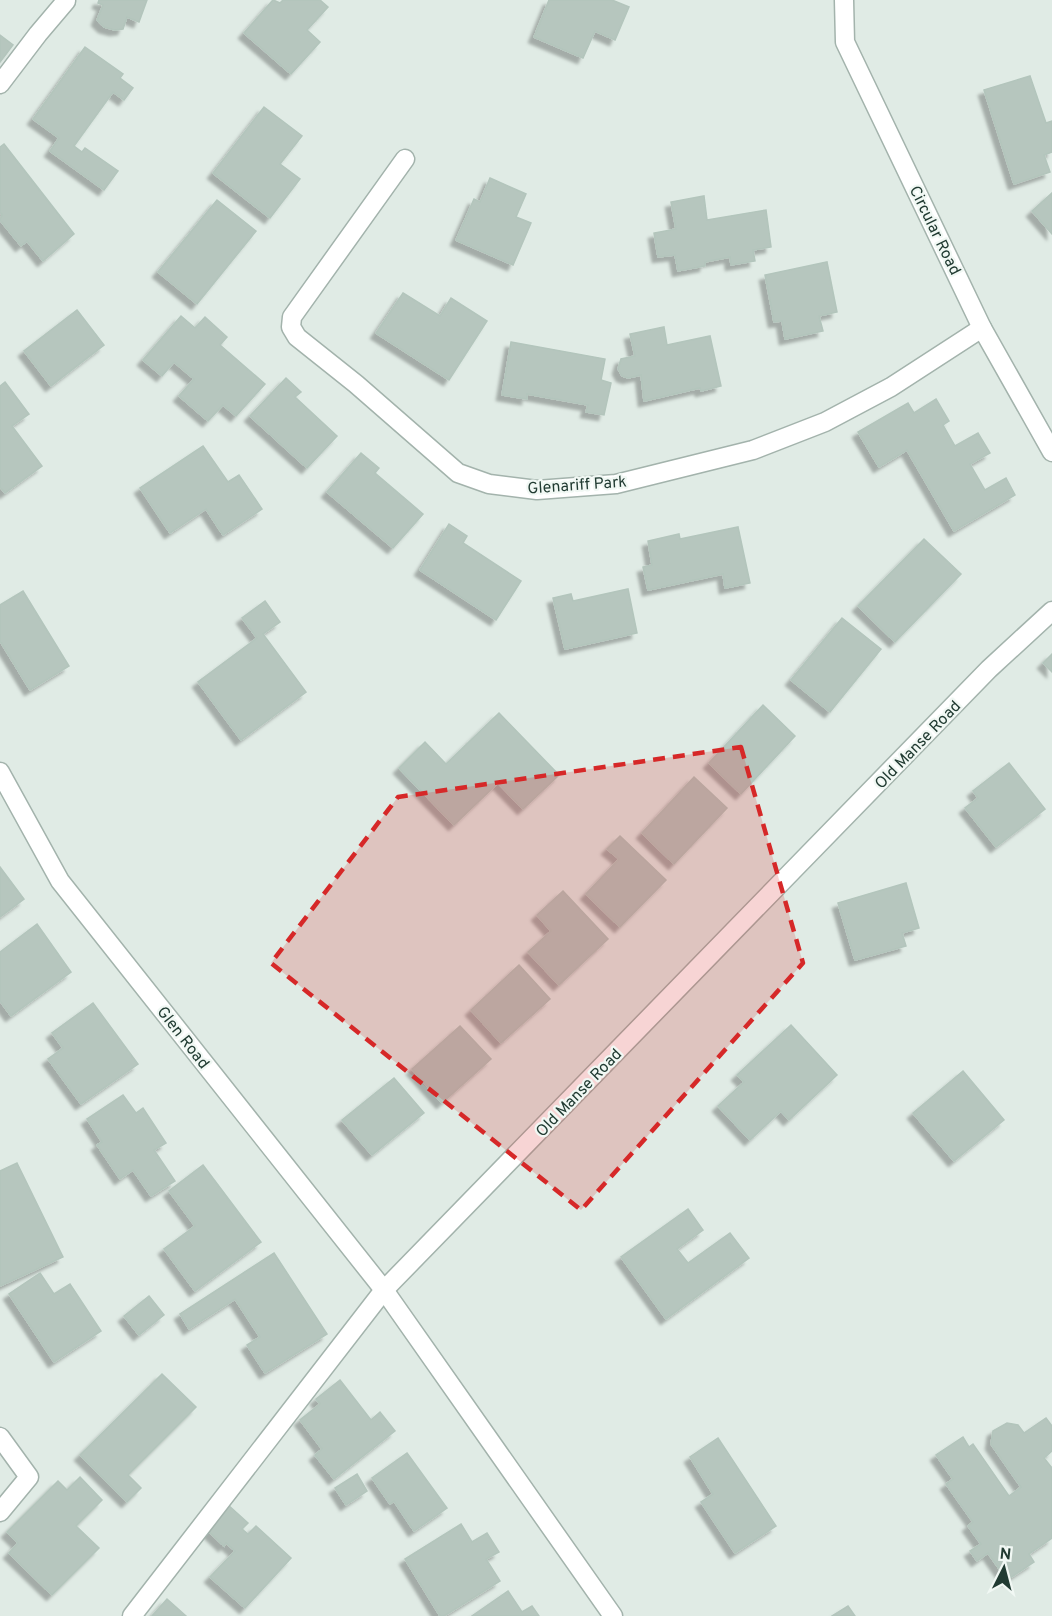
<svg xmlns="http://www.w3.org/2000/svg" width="1052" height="1616" font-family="Overpass,sans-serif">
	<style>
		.building { fill: #b6c6be; stroke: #b3c5bc; stroke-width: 1.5; filter: url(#shadow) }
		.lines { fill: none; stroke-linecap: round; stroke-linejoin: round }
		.service-casing { stroke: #a3b3ac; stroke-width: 21 }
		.minor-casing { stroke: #a3b3ac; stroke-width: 21 }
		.service { stroke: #fff; stroke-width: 18 }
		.minor { stroke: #fff; stroke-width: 18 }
		.marked { fill: #d62828; fill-opacity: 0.2; stroke: #d62828; stroke-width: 4.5; stroke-dasharray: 12 8; stroke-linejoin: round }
		.labels { text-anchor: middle; stroke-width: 4.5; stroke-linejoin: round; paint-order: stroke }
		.street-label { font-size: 16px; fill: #213b32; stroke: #f1f8f4 }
	</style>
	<defs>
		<filter id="shadow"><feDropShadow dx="-5.5" dy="5.5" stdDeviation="1.5" flood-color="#0004"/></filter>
	</defs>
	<rect width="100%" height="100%" fill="#e0ebe5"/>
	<!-- building -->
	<g class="building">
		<path d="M 99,0 L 147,0 L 139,22 L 127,17 L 123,29 L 115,30 L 104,27 L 97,20 L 103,5 L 98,3 Z"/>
		<path d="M 273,0 L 280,3 L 283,0 L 320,0 L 328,7 L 307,30 L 320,42 L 291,74 L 244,33 Z"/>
		<path d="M 549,0 L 612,0 L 629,7 L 615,40 L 595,31 L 583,58 L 534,37 Z"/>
		<path d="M 0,35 L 13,45 L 0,62 Z"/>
		<path d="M 85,47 L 123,74 L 120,78 L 133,88 L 124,100 L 113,92 L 74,146 L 82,152 L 85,148 L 118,171 L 104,190 L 50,151 L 59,138 L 33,119 Z"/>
		<path d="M 1030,76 L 1046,123 L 1052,121 L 1052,152 L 1044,155 L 1050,172 L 1014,184 L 984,90 Z"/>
		<path d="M 264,107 L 302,136 L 280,164 L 300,179 L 270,218 L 213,173 Z"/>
		<path d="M 4,144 L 74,234 L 43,261 L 27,241 L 21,246 L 0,220 L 2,215 L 0,212 L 0,147 Z"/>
		<path d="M 490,178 L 526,194 L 516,217 L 531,223 L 513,265 L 456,240 L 474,199 L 480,202 Z"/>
		<path d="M 1052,193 L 1052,234 L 1032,211 Z"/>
		<path d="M 704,196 L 707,220 L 766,210 L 771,247 L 753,250 L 755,261 L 731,265 L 730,257 L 705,262 L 705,266 L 678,271 L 675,255 L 658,257 L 654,233 L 676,229 L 671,202 Z"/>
		<path d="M 217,200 L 256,231 L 197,304 L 158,272 Z"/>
		<path d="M 827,262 L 837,312 L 819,316 L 823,331 L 785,339 L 782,321 L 774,322 L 765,275 Z"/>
		<path d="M 403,293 L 440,316 L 451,298 L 487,321 L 449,380 L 376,333 Z"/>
		<path d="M 77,310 L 104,345 L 51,386 L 24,351 Z"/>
		<path d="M 181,316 L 195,328 L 205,317 L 227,337 L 220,345 L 265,384 L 236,416 L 223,405 L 208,421 L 179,396 L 194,379 L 174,362 L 162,376 L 143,360 Z"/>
		<path d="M 664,327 L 667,345 L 710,336 L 721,386 L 701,391 L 700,388 L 644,401 L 641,375 L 628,378 L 622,376 L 618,369 L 621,359 L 635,356 L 630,334 Z"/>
		<path d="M 511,342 L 605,359 L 601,380 L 611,383 L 604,415 L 586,412 L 588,405 L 527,394 L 527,399 L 502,395 Z"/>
		<path d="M 286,378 L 301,392 L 295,397 L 337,436 L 307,468 L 250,416 Z"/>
		<path d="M 5,382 L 29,414 L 12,426 L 42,466 L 5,493 L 0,487 L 0,386 Z"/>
		<path d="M 936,399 L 949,421 L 943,425 L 955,446 L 978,433 L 990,453 L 970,464 L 985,490 L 1006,478 L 1015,495 L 954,531 L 907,450 L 879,467 L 858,432 L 908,403 L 914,413 Z"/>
		<path d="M 203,446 L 228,482 L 239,475 L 262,509 L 223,535 L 206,509 L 170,533 L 140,488 Z"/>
		<path d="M 361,453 L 379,468 L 375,473 L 423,514 L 393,548 L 327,492 Z"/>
		<path d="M 449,524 L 467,536 L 463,543 L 521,581 L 496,620 L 420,570 Z"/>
		<path d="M 738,527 L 750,583 L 725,588 L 723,574 L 648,590 L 643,567 L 652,565 L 648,541 L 679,534 L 680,539 Z"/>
		<path d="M 924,539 L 961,574 L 895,642 L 858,606 Z"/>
		<path d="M 628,589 L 637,633 L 565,649 L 553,598 L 571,594 L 573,601 Z"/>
		<path d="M 23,591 L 69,666 L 30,690 L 0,641 L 0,605 Z"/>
		<path d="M 265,601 L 280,622 L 263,634 L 306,692 L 241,740 L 198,682 L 257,638 L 242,618 Z"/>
		<path d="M 842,618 L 881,649 L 830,712 L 791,680 Z"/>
		<path d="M 1052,654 L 1052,672 L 1043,663 Z"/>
		<path d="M 763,705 L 795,736 L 741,794 L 709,763 Z"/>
		<path d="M 499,713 L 559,775 L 523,809 L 498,783 L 454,825 L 399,768 L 425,742 L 446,764 Z"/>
		<path d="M 1009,763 L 1045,809 L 996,847 L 965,808 L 978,798 L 973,791 Z"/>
		<path d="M 694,777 L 727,808 L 674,864 L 642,833 Z"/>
		<path d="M 620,836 L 666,880 L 620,927 L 586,894 L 619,859 L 607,849 Z"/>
		<path d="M 0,867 L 24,899 L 0,917 Z"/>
		<path d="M 906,883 L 919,928 L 902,933 L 906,946 L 855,960 L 838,903 Z"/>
		<path d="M 563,891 L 608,939 L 559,985 L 528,952 L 551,931 L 537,915 Z"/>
		<path d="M 37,924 L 71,972 L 11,1016 L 0,1001 L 0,952 Z"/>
		<path d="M 519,965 L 550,999 L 501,1043 L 471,1010 Z"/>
		<path d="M 93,1003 L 138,1064 L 81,1104 L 48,1059 L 63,1048 L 52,1033 Z"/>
		<path d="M 791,1025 L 837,1075 L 789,1120 L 781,1111 L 750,1140 L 718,1106 L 744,1082 L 737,1075 Z"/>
		<path d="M 460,1026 L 491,1059 L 442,1103 L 412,1069 Z"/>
		<path d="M 963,1071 L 1004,1120 L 954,1161 L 913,1113 Z"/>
		<path d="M 394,1078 L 424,1113 L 372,1155 L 342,1120 Z"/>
		<path d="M 123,1095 L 136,1113 L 143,1108 L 166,1143 L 154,1150 L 175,1181 L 151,1196 L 133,1170 L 120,1179 L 97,1145 L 102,1142 L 87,1119 Z"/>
		<path d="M 17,1163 L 63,1257 L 0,1286 L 0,1171 Z"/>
		<path d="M 203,1165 L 261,1242 L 195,1291 L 164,1249 L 195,1226 L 169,1191 Z"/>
		<path d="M 688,1209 L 703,1230 L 677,1249 L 688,1263 L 730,1233 L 749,1258 L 666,1319 L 621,1257 Z"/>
		<path d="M 274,1253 L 327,1334 L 265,1373 L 247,1345 L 260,1337 L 235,1299 L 189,1329 L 180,1314 Z"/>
		<path d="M 40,1273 L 54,1294 L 70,1284 L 101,1331 L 54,1362 L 9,1294 Z"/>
		<path d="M 149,1296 L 164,1315 L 139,1335 L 124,1316 Z"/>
		<path d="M 162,1374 L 196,1407 L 128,1475 L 141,1488 L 127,1502 L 80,1455 Z"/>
		<path d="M 340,1380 L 371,1420 L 380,1412 L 395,1431 L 334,1479 L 315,1455 L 322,1449 L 300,1420 L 320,1404 L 316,1399 Z"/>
		<path d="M 1046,1418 L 1052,1426 L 1052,1451 L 1044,1458 L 1052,1468 L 1052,1538 L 1029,1554 L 1034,1562 L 1007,1580 L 988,1553 L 977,1561 L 970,1551 L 981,1544 L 968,1526 L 973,1522 L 946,1484 L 953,1479 L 936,1455 L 963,1437 L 969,1447 L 973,1444 L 1009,1496 L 1021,1487 L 991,1444 L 993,1431 L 1007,1423 L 1018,1425 L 1024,1433 Z"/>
		<path d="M 718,1438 L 776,1526 L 735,1553 L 701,1502 L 713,1494 L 690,1457 Z"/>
		<path d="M 407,1453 L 447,1508 L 414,1531 L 394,1501 L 390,1504 L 372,1478 Z"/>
		<path d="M 357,1474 L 367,1491 L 346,1505 L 335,1488 Z"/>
		<path d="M 80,1477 L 102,1500 L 76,1526 L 99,1548 L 52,1595 L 9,1553 L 18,1543 L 7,1532 L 58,1481 L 67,1490 Z"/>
		<path d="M 227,1504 L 248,1523 L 242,1529 L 248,1534 L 256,1526 L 291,1558 L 245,1608 L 210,1577 L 235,1551 L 226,1543 L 224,1546 L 205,1528 Z"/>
		<path d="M 461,1524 L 472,1542 L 487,1533 L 499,1552 L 486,1559 L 500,1581 L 444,1616 L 440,1616 L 405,1559 Z"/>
		<path d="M 508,1591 L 522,1612 L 532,1606 L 539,1616 L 472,1616 Z"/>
		<path d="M 167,1599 L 186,1616 L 152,1616 Z"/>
		<path d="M 848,1606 L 855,1616 L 832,1616 Z"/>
	</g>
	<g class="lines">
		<defs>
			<path id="service" d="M 0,84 L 38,34 L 66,1"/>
			<g id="minor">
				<path d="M 844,0 L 845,42 L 982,328 L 1052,452"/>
				<path d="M 405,159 L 292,317 L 291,327 L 297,337 L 356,384 L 458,473 L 489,484 L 537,490 L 616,484 L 753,450 L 825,422 L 891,387 L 982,328"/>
				<path d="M 0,772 L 60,881 L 384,1290 L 613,1616"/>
				<path d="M 0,1437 L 29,1477 L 0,1512"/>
				<path d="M 132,1616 L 384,1290 L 989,669 L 1052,611"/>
			</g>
		</defs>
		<!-- service casing -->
		<use href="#service" class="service-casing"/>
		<!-- minor casing -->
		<use href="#minor" class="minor-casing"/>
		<!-- service -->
		<use href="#service" class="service"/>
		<!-- minor -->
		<use href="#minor" class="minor"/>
	</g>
	<!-- marked area -->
	<path class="marked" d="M 741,747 L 803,963 L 581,1210 L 271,963 L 398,797 Z"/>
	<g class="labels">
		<!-- street labels -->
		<g class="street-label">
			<text transform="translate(936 230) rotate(64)" y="6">Circular Road</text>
			<text transform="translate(577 484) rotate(-4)" y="6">Glenariff Park</text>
			<text transform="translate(917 744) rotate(-46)" y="6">Old Manse Road</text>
			<text transform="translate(184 1037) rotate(52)" y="6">Glen Road</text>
			<text transform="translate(578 1092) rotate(-46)" y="6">Old Manse Road</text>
		</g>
	</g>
	<!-- north arrow -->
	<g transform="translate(1004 1568) rotate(6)" stroke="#f1f8f4" stroke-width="4.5" paint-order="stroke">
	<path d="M0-4.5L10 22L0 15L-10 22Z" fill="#213b32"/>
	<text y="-9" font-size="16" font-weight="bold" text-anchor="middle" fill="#213b32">N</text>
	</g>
</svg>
